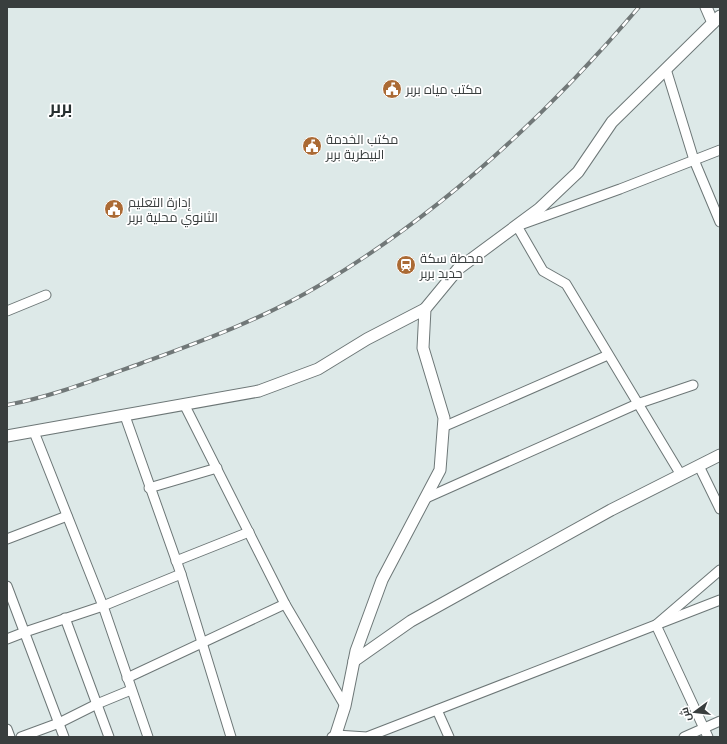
<svg xmlns="http://www.w3.org/2000/svg" width="727" height="744" font-family="Roboto,Cairo,sans-serif">
	<style>
		.lines { fill: none; stroke-linecap: round; stroke-linejoin: round }
		.minor-casing { stroke: #6d7777; stroke-width: 11 }
		.tertiary-casing { stroke: #6d7777; stroke-width: 13 }
		.minor { stroke: #fff; stroke-width: 9 }
		.tertiary { stroke: #fff; stroke-width: 11 }
		.rail-casing { stroke: #717878; stroke-width: 4 }
		.rail { stroke: #fff; stroke-width: 2.5; stroke-dasharray: 8; stroke-linecap: butt }
		.labels { text-anchor: middle; stroke-width: 3.5; stroke-linejoin: round; paint-order: stroke }
		.poi-label { font-size: 13px; fill: #393e3e; stroke: #fff; text-anchor: start }
		.district-label { font-size: 17px; font-weight: bold; fill: #262f2f; stroke: #fff }
	</style>
	<rect width="100%" height="100%" fill="#dde9e8"/>
	<g class="lines">
		<defs>
			<g id="minor">
				<path d="M 666,69 L 694,160 L 720,222"/>
				<path d="M 7,311 L 46,295"/>
				<path d="M 185,406 L 285,604 L 345,706"/>
				<path d="M 125,416 L 181,574 L 231,737"/>
				<path d="M 443,427 L 608,355"/>
				<path d="M 34,432 L 103,606 L 148,737"/>
				<path d="M 699,466 L 720,509"/>
				<path d="M 681,475 L 566,284 L 543,271 L 517,226 L 620,189 L 720,150"/>
				<path d="M 149,488 L 217,468"/>
				<path d="M 424,499 L 637,404 L 693,385"/>
				<path d="M 7,539 L 67,516"/>
				<path d="M 176,561 L 249,532"/>
				<path d="M 7,586 L 64,737"/>
				<path d="M 65,618 L 109,737"/>
				<path d="M 7,639 L 25,632 L 103,606 L 181,574"/>
				<path d="M 127,678 L 285,604"/>
				<path d="M 437,710 L 449,737"/>
				<path d="M 7,729 L 10,737"/>
				<path d="M 21,737 L 59,723 L 97,704 L 131,690"/>
				<path d="M 332,737 L 336,735 L 367,737 L 720,600"/>
				<path d="M 684,737 L 720,721"/>
				<path d="M 708,737 L 656,625 L 720,570"/>
			</g>
			<g id="tertiary">
				<path d="M 706,7 L 713,23"/>
				<path d="M 7,436 L 259,391 L 318,369 L 367,339 L 425,309"/>
				<path d="M 354,661 L 411,621 L 611,510 L 720,455"/>
				<path d="M 335,737 L 345,706 L 356,651 L 382,580 L 440,470 L 444,418 L 423,348 L 425,309 L 458,269 L 539,209 L 578,172 L 612,122 L 720,16"/>
			</g>
		</defs>
		<!-- minor casing -->
		<use href="#minor" class="minor-casing"/>
		<!-- tertiary casing -->
		<use href="#tertiary" class="tertiary-casing"/>
		<!-- minor -->
		<use href="#minor" class="minor"/>
		<!-- tertiary -->
		<use href="#tertiary" class="tertiary"/>
		<defs>
			<path id="rail" d="M 7,405 C 54,396 97,379 142,363 C 202,341 265,318 320,285 C 442,213 548,114 639,7"/>
		</defs>
		<!-- rail casing -->
		<use href="#rail" class="rail-casing"/>
		<!-- rail -->
		<use href="#rail" class="rail"/>
	</g>
	<!-- icons -->
	<defs>
		<symbol id="civic-disc" viewBox="-11 -11 22 22"><circle r="9.5" fill="#ab6a34" stroke="#fff"/><path d="M-.6-6.5H3V-4.5H.6V-3L4-1V1h2V6H-6V1h2V-1L-.6-3ZM-1.2 2.5V6h2.4V2.5Z" fill="#fff"/></symbol>
		<symbol id="station-disc" viewBox="-11 -11 22 22"><circle r="9.5" fill="#ab6a34" stroke="#fff"/><path d="M-3-6H3Q5-6 5-4V2Q5 4 3 4L4.5 6H3L1.5 4h-3L-3 6H-4.5L-3 4Q-5 4-5 2V-4Q-5-6-3-6ZM-3.5-4v3h7v-3ZM-3.5 1v1.5H-2V1ZM2 1v1.5H3.5V1Z" fill="#fff"/></symbol>
	</defs>
	<g fill-rule="evenodd">
		<use href="#civic-disc" x="381" y="78" width="22" height="22"/>
		<use href="#civic-disc" x="301" y="135" width="22" height="22"/>
		<use href="#civic-disc" x="103" y="198" width="22" height="22"/>
		<use href="#station-disc" x="395" y="254" width="22" height="22"/>
	</g>
	<g class="labels">
		<!-- poi labels -->
		<g class="poi-label">
			<text x="406" y="94">مكتب مياه بربر</text>
			<text x="326" y="144">مكتب الخدمة<tspan x="326" dy="15">البيطرية بربر</tspan></text>
			<text x="128" y="207">إدارة التعليم<tspan x="128" dy="15">الثانوي محلية بربر</tspan></text>
			<text x="420" y="263">محطة سكة<tspan x="420" dy="15">حديد بربر</tspan></text>
		</g>
		<!-- district labels -->
		<g class="district-label">
			<text x="61" y="113">بربر</text>
		</g>
	</g>
	<!-- border -->
	<rect width="727" height="744" fill="none" stroke="#393e3e" stroke-width="16"/>
	<!-- north arrow -->
	<g transform="translate(695 712) rotate(255)" stroke="#ffffff" stroke-width="3" paint-order="stroke">
	<path d="M0-3L7 15L0 10L-7 15Z" fill="#393e3e"/>
	<text y="-6" font-size="11" font-weight="bold" text-anchor="middle" fill="#393e3e">ش</text>
	</g>
</svg>
